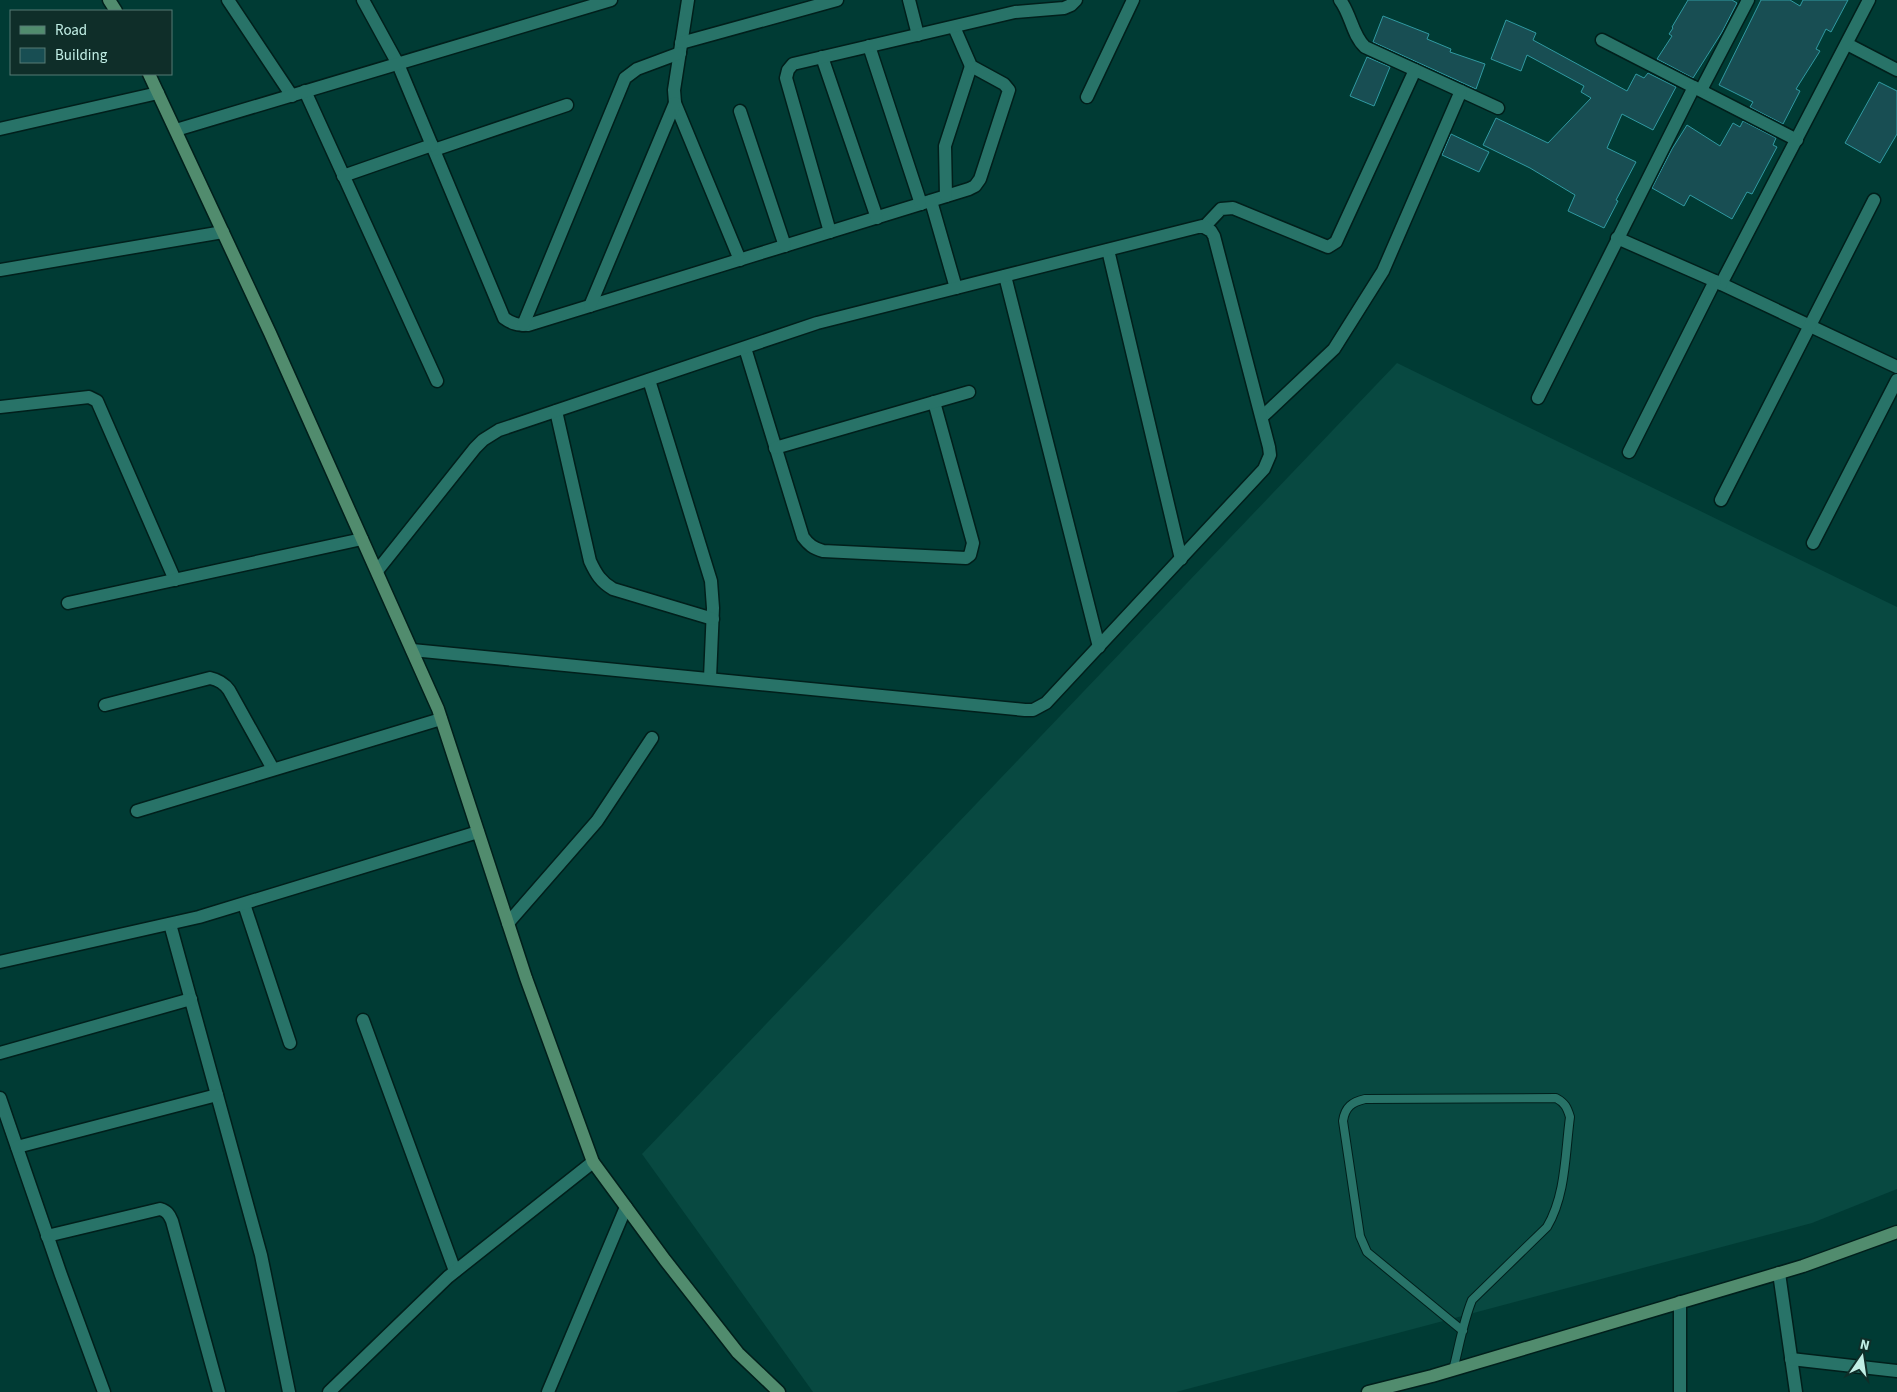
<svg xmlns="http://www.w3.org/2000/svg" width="1897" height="1392" font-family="'Source Sans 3',sans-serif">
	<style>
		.built { fill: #084941 }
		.building { fill: #184e53; stroke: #309aa2 }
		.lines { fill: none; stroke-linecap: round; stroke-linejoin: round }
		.lane-casing { stroke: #011f1b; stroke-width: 10 }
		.street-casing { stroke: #011f1b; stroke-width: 15 }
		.secondary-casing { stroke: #011f1b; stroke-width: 15 }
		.lane { stroke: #287368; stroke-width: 8 }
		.street { stroke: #287368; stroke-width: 12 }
		.secondary { stroke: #518c6e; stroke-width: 12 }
	</style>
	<rect width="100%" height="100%" fill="#003b34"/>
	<!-- built -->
	<path class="built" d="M 1397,363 L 1897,607 L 1897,1189 L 1812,1223 L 1176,1392 L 813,1392 L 642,1154 Z"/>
	<!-- building -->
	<g class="building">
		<path d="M 1688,0 L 1732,0 L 1737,3 L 1722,32 L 1693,78 L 1657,59 L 1672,36 L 1669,34 L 1673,28 L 1672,27 Z"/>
		<path d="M 1761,0 L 1790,0 L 1800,6 L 1803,0 L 1848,0 L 1831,32 L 1826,29 L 1816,49 L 1820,51 L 1796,89 L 1800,91 L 1783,124 L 1750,107 L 1753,102 L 1719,85 Z"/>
		<path d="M 1383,16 L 1429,34 L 1427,39 L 1451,49 L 1450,52 L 1485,64 L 1476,89 L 1373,42 Z"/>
		<path d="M 1506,20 L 1536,33 L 1533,40 L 1627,91 L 1636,74 L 1644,78 L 1648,73 L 1676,87 L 1653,130 L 1622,114 L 1607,148 L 1636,162 L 1616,200 L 1618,201 L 1604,228 L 1568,211 L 1575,195 L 1530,168 L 1483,145 L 1496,118 L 1548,143 L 1591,98 L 1581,92 L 1584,86 L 1527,55 L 1521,71 L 1491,59 Z"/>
		<path d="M 1367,57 L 1390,67 L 1374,106 L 1350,96 Z"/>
		<path d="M 1879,82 L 1897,91 L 1897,134 L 1880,163 L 1845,143 Z"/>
		<path d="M 1743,121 L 1776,138 L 1773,145 L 1777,147 L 1752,194 L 1747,192 L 1732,219 L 1690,195 L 1684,206 L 1652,188 L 1672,149 L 1687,125 L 1720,146 L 1733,123 L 1740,127 Z"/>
		<path d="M 1451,134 L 1489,152 L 1479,172 L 1442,155 Z"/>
	</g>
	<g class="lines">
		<defs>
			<path id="lane" d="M 1453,1370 C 1459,1347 1463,1322 1472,1300 L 1547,1227 C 1566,1195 1565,1154 1570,1117 C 1567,1107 1565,1103 1556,1098 L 1365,1099 C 1352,1102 1345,1107 1343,1121 L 1360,1236 L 1367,1252 L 1463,1331"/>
			<g id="street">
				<path d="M 228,0 L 292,96"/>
				<path d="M 363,0 L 398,64 L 504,318 C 512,324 518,325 528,325 L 969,189 L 975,186 L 980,179 L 1009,90 L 1004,84 L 971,66 L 954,27"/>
				<path d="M 688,0 L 674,90 L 675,103 L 740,260"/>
				<path d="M 909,0 L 918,35"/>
				<path d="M 1340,0 C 1351,14 1352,35 1365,47 L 1498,108"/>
				<path d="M 1602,40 L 1797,140"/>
				<path d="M 681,43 L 837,0"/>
				<path d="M 1847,44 L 1897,70"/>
				<path d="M 869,46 L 921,204"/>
				<path d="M 822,57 L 877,218"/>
				<path d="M 1701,90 L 1748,0"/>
				<path d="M 305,91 L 437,381"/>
				<path d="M 1087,97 L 1133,0"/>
				<path d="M 740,111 L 785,246"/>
				<path d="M 0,129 L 158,93"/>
				<path d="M 176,130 L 611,0"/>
				<path d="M 434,150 L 567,105"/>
				<path d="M 343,176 L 432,145"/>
				<path d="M 946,196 L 945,146 L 971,66"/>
				<path d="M 931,201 L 956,288"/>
				<path d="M 1205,226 L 1221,209 L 1233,208 L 1328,247 L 1336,242 L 1415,70"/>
				<path d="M 830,232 L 786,78 L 788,70 L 793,64 L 1015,12 L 1064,8 L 1071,5 L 1076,0"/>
				<path d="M 1617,238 L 1715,281 L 1897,367"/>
				<path d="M 1108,250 L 1181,559"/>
				<path d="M 0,270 L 223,232"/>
				<path d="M 1005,276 L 1099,647"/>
				<path d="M 1721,284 L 1869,0"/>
				<path d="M 590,306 L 675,103"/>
				<path d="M 523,325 L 625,78 L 637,69 L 680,53"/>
				<path d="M 745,348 L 803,537 C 809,545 813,548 823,551 L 966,558 L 970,555 L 973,543 L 934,402"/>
				<path d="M 649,380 L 711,581 L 713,608 L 710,678"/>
				<path d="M 1538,398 L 1694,87"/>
				<path d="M 0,407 L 89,397 L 97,401 L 175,580"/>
				<path d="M 556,411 L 590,561 C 596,574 601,582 613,589 L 713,619"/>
				<path d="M 1262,417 L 1334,349 L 1383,271 L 1461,91"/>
				<path d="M 775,448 L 969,392"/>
				<path d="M 1629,452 L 1715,281"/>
				<path d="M 1721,500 L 1874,200"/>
				<path d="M 1813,543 L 1897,380"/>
				<path d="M 377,571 L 475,448 L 483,440 L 499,430 L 817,323 L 1202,226 L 1211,231 L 1214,236 L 1269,447 L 1270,455 L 1264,469 L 1046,703 L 1033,710 L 1025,710 L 412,650"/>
				<path d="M 68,603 L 362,539"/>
				<path d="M 105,705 L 210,678 C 219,680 224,683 229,690 L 273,769"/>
				<path d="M 137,811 L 441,719"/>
				<path d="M 244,904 L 290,1043"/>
				<path d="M 508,923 L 597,821 L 652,738"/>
				<path d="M 170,924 L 261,1255 L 289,1392"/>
				<path d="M 0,962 L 199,917 L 478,832"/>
				<path d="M 363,1020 L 455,1271"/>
				<path d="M 0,1053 L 191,999"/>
				<path d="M 0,1098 L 61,1275 L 104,1392"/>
				<path d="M 17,1147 L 217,1095"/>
				<path d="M 47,1236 L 160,1209 C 167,1211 169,1214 172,1221 L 219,1392"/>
				<path d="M 1779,1273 L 1796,1392"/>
				<path d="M 1791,1359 L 1897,1371"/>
				<path d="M 329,1392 L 448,1277 L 593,1162"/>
				<path d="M 548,1392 L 626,1207"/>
				<path d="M 1680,1392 L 1680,1302"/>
			</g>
			<g id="secondary">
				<path d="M 109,0 L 116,11"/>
				<path d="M 149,74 L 270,333 L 438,709 L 526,978 L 593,1162 L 665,1260 L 738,1353 L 779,1392"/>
				<path d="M 1368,1392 L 1432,1376 L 1803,1266 L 1897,1232"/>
			</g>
		</defs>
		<!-- lane casing -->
		<use href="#lane" class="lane-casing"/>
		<!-- street casing -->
		<use href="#street" class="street-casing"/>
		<!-- secondary casing -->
		<use href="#secondary" class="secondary-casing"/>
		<!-- lane -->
		<use href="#lane" class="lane"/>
		<!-- street -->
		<use href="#street" class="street"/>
		<!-- secondary -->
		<use href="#secondary" class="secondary"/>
	</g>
	<!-- legend -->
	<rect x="10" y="10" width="162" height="65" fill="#0f2e29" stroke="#567b74"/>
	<rect x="20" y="26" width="25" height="8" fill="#518c6e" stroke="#567b74"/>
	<text x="55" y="35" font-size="15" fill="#c1eee5">Road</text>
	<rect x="20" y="48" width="25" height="15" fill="#184e53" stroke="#567b74"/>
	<text x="55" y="60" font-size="15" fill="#c1eee5">Building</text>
	<!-- north arrow -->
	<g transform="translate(1862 1357) rotate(13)" stroke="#0f2e29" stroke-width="4" paint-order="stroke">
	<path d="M0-4L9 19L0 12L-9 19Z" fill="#c1eee5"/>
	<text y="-8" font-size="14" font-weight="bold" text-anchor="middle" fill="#c1eee5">N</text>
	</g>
</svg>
